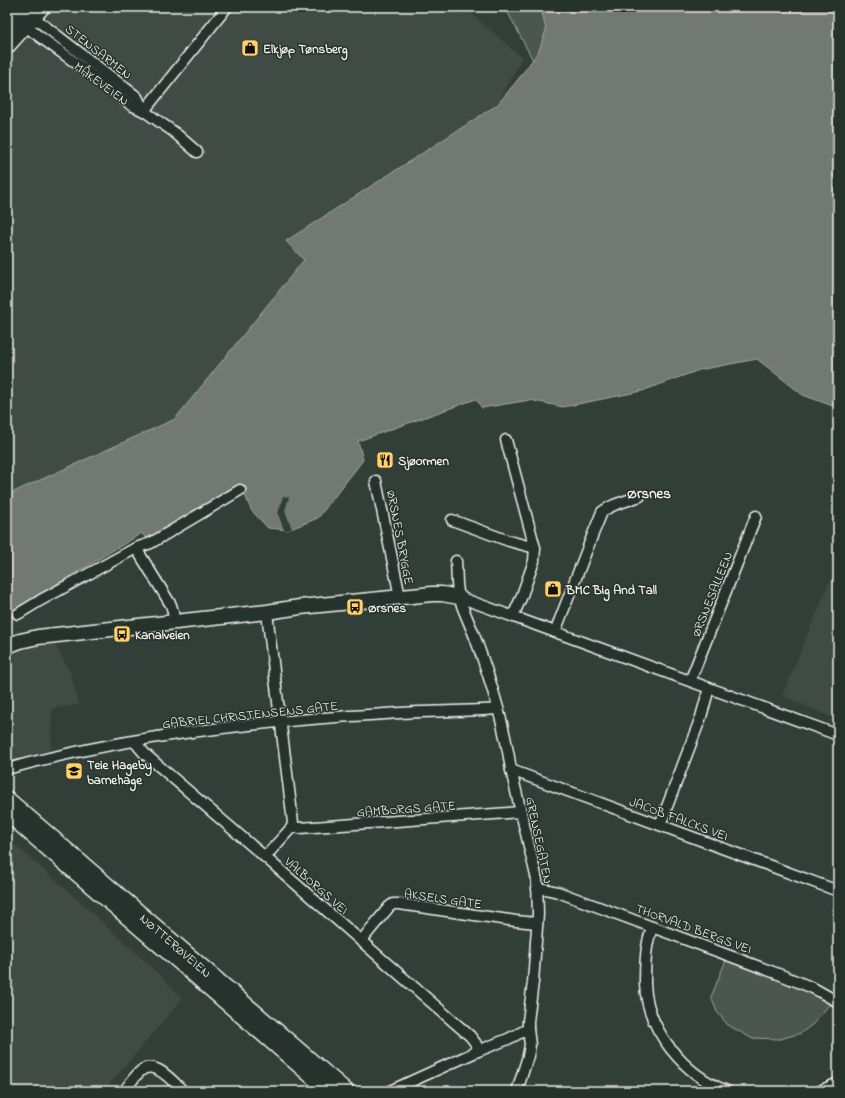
<svg xmlns="http://www.w3.org/2000/svg" width="845" height="1098" font-family="'Indie Flower',sans-serif">
	<style>
		.built { fill: #404b44 }
		.green { fill: #4c564f; stroke: #a0a49c }
		.water { fill: #727972; stroke: #a6a9a1 }
		.pier { fill: #323e38 }
		.lines { fill: none; stroke-linecap: round; stroke-linejoin: round }
		.street-casing { stroke: #f4f1e8; stroke-width: 13 }
		.secondary-casing { stroke: #f4f1e8; stroke-width: 17 }
		.primary-casing { stroke: #f4f1e8; stroke-width: 18 }
		.street { stroke: #26332d; stroke-width: 10 }
		.secondary { stroke: #26332d; stroke-width: 14 }
		.primary { stroke: #26332d; stroke-width: 15 }
		.labels { text-anchor: middle; stroke-width: 3; stroke-linejoin: round; paint-order: stroke }
		.poi-label { font-size: 13px; font-weight: bold; fill: #f4f1e8; stroke: #26332d; text-anchor: start }
		.street-label { font-size: 13px; fill: #f4f1e8; stroke: #26332d }
		.quarter-label { font-size: 15px; font-weight: bold; fill: #f4f1e8; stroke: #26332d }
	</style>
	<rect width="100%" height="100%" fill="#323e38"/>
	<filter id="ink" filterUnits="userSpaceOnUse"><feTurbulence type="fractalNoise" baseFrequency=".025" numOctaves="2"/><feDisplacementMap in="SourceGraphic" scale="8" xChannelSelector="R" yChannelSelector="G"/><feConvolveMatrix kernelMatrix="1 2 1 2 8 2 1 2 1" color-interpolation-filters="sRGB"/></filter>
	<g filter="url(#ink)">
		<!-- built -->
		<g class="built">
			<path d="M 7,7 L 464,7 L 522,58 L 497,105 L 286,241 L 305,260 L 175,419 L 7,495 Z"/>
			<path d="M 838,562 L 838,720 L 782,696 Z"/>
			<path d="M 53,641 L 71,674 L 79,705 L 52,708 L 51,755 L 7,771 L 7,653 L 13,649 Z"/>
			<path d="M 7,838 L 77,899 L 159,974 L 179,995 L 182,999 L 104,1091 L 7,1091 Z"/>
		</g>
		<!-- green -->
		<g class="green">
			<path d="M 505,7 L 594,7 L 536,66 Z"/>
			<path d="M 728,955 L 834,999 L 813,1024 L 801,1033 L 780,1039 L 751,1038 L 728,1025 L 717,1012 L 711,997 Z"/>
		</g>
		<!-- water -->
		<path class="water" d="M 541,7 L 838,7 L 838,408 L 803,395 L 757,359 L 699,370 L 642,391 L 563,407 L 530,400 L 482,408 L 476,399 L 358,441 L 363,460 L 318,518 L 288,530 L 268,528 L 251,510 L 242,487 L 148,542 L 142,533 L 12,611 L 14,617 L 7,621 L 7,495 L 175,419 L 304,260 L 286,241 L 497,105 L 520,77 L 539,51 L 546,30 Z"/>
		<!-- pier -->
		<path class="pier" d="M 283,496 L 289,497 L 285,511 L 292,529 L 288,530 L 284,530 L 278,514 Z"/>
		<g class="lines">
			<defs>
				<g id="street">
					<path d="M 33,17 L 137,97 L 144,111"/>
					<path d="M 25,26 L 98,79 L 131,105 L 144,111 L 174,132 L 197,152"/>
					<path d="M 144,111 L 227,7"/>
					<path d="M 506,440 L 535,548 L 534,561 L 521,598 L 513,616"/>
					<path d="M 376,481 L 400,597"/>
					<path d="M 452,520 L 509,541 L 535,548"/>
					<path d="M 136,548 L 171,605 L 173,612 L 174,622"/>
					<path d="M 456,561 C 457,573 456,586 459,597 C 464,613 472,628 477,643 C 492,684 505,727 511,770 L 537,880 L 538,914 L 533,982 L 528,1021 L 528,1029 L 530,1045 L 528,1056 L 517,1091"/>
					<path d="M 459,597 L 838,735"/>
					<path d="M 18,614 L 41,600 L 136,548 L 151,543 L 240,490"/>
					<path d="M 555,632 L 593,534 L 602,512 L 608,508 L 614,505 L 640,496"/>
					<path d="M 690,681 L 756,516"/>
					<path d="M 134,741 L 145,754 L 265,857 L 470,1036 C 474,1041 478,1045 478,1051"/>
					<path d="M 7,769 C 117,738 236,724 350,716 C 373,715 397,713 420,712 C 446,711 472,711 498,709"/>
					<path d="M 511,770 L 838,891"/>
					<path d="M 660,825 L 701,717 L 709,688"/>
					<path d="M 292,827 L 300,828 L 521,812"/>
					<path d="M 265,857 L 292,827 L 293,823 C 285,753 275,683 267,612"/>
					<path d="M 537,889 L 545,889 L 558,892 L 781,975 L 813,988 L 838,1002"/>
					<path d="M 652,927 C 651,932 649,936 648,942 C 645,955 645,970 645,984 C 647,1030 684,1075 727,1091"/>
					<path d="M 361,941 L 389,907 L 393,904 L 399,904 L 516,921 L 537,923"/>
					<path d="M 124,1091 C 130,1084 135,1075 142,1070 C 156,1060 174,1083 183,1091"/>
					<path d="M 390,1091 L 478,1051 L 508,1039 L 528,1029"/>
					<path d="M 820,1091 L 838,1083"/>
				</g>
				<path id="secondary" d="M 7,646 L 20,641 L 38,637 L 267,612 L 300,607 L 432,594 L 442,594 L 459,597"/>
				<g id="primary">
					<path d="M 7,25 L 23,7"/>
					<path d="M 7,46 L 42,7"/>
					<path d="M 7,799 L 346,1091"/>
					<path d="M 7,813 L 329,1091"/>
				</g>
			</defs>
			<!-- street casing -->
			<use href="#street" class="street-casing"/>
			<!-- secondary casing -->
			<use href="#secondary" class="secondary-casing"/>
			<!-- primary casing -->
			<use href="#primary" class="primary-casing"/>
			<!-- street -->
			<use href="#street" class="street"/>
			<!-- secondary -->
			<use href="#secondary" class="secondary"/>
			<!-- primary -->
			<use href="#primary" class="primary"/>
		</g>
	</g>
	<!-- icons -->
	<defs>
		<symbol id="shop-square" viewBox="-11 -11 22 22"><rect x="-9" y="-9" width="18" height="18" rx="4" fill="#ffd166" stroke="#26332d"/><path d="M-5-2.5h2.3a2.7 3.5 0 0 1 5.4 0H5L5.5 6h-11ZM-1.5-2.5h3a1.5 2.3 0 0 0-3 0Z" fill="#111"/></symbol>
		<symbol id="restaurant-square" viewBox="-11 -11 22 22"><rect x="-9" y="-9" width="18" height="18" rx="4" fill="#ffd166" stroke="#26332d"/><path d="M-5-6h1v4h1v-4h1v4h1v-4h1v5L-1.5 .5V6h-2V.5L-5-1ZM5-6V6H3V1.5H1.5Q1.5-4 5-6Z" fill="#111"/></symbol>
		<symbol id="bus-square" viewBox="-11 -11 22 22"><rect x="-9" y="-9" width="18" height="18" rx="4" fill="#ffd166" stroke="#26332d"/><path d="M-5-6H5V4H4V6H2V4H-2V6H-4V4H-5ZM-3.5-4V0h7V-4ZM-3.5 1.2v1.5H-2V1.2ZM2 1.2v1.5H3.5V1.2Z" fill="#111"/></symbol>
		<symbol id="school-square" viewBox="-11 -11 22 22"><rect x="-9" y="-9" width="18" height="18" rx="4" fill="#ffd166" stroke="#26332d"/><path d="M0-5L7-2L0 1L-7-2ZM-4 1L0 2.5L4 1V4Q0 6-4 4Z" fill="#111"/></symbol>
	</defs>
	<g fill-rule="evenodd">
		<use href="#shop-square" x="240" y="38" width="20" height="20"/>
		<use href="#restaurant-square" x="375" y="450" width="20" height="20"/>
		<use href="#shop-square" x="543" y="579" width="20" height="20"/>
		<use href="#bus-square" x="345" y="597" width="20" height="20"/>
		<use href="#bus-square" x="112" y="624" width="20" height="20"/>
		<use href="#school-square" x="64" y="761" width="20" height="20"/>
	</g>
	<g class="labels">
		<!-- poi labels -->
		<g class="poi-label">
			<text x="263" y="53">Elkjøp Tønsberg</text>
			<text x="398" y="465">Sjøormen</text>
			<text x="566" y="594">BMC Big And Tall</text>
			<text x="368" y="612">Ørsnes</text>
			<text x="135" y="639">Kanalveien</text>
			<text x="87" y="769">Teie Hageby<tspan x="87" dy="15">barnehage</tspan></text>
		</g>
		<!-- street labels -->
		<g class="street-label">
			<text transform="translate(99 51) rotate(38)" y="5">STENSARMEN</text>
			<text transform="translate(102 83) rotate(36)" y="5">MÅKEVEIEN</text>
			<text transform="translate(401 537) rotate(79)" y="5">ØRSNES BRYGGE</text>
			<text transform="translate(711 594) rotate(-68)" y="5">ØRSNESALLEEN</text>
			<text transform="translate(250 714) rotate(-6)" y="5">GABRIEL CHRISTENSENS GATE</text>
			<text transform="translate(406 808) rotate(-4)" y="5">GAMBORGS GATE</text>
			<text transform="translate(679 818) rotate(20)" y="5">JACOB FALCKS VEI</text>
			<text transform="translate(540 840) rotate(78)" y="5">GRENSEGATEN</text>
			<text transform="translate(317 885) rotate(41)" y="5">VALBORGS VEI</text>
			<text transform="translate(443 898) rotate(8)" y="5">AKSELS GATE</text>
			<text transform="translate(694 928) rotate(20)" y="5">THORVALD BERGS VEI</text>
			<text transform="translate(176 945) rotate(41)" y="5">NØTTERØVEIEN</text>
		</g>
		<!-- quarter labels -->
		<g class="quarter-label">
			<text x="649" y="498">Ørsnes</text>
		</g>
	</g>
	<!-- margin -->
	<rect width="845" height="1098" fill="none" stroke="#26332d" stroke-width="24"/>
	<rect x="12" y="12" width="821" height="1074" fill="none" stroke="#f4f1e8" stroke-width="1.5" filter="url(#ink)"/>
</svg>
